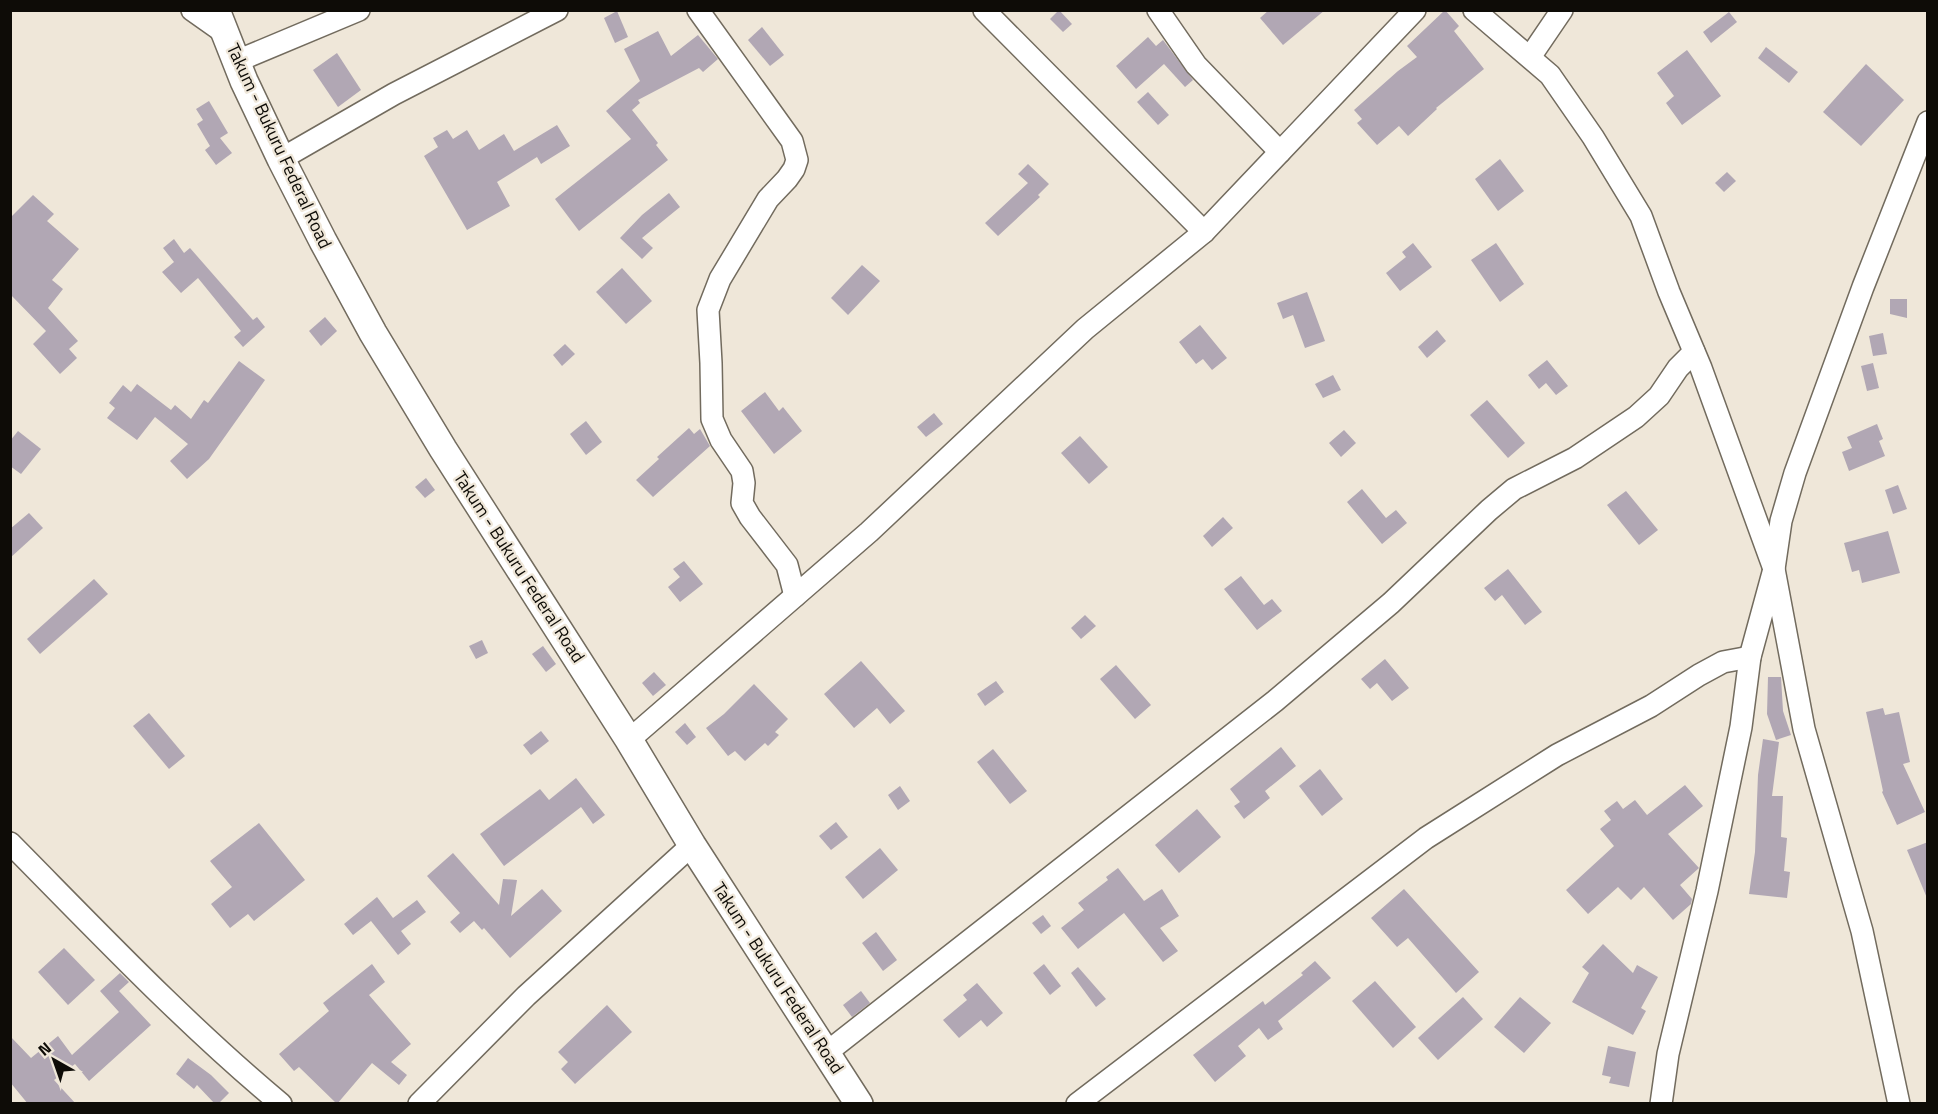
<svg xmlns="http://www.w3.org/2000/svg" width="1938" height="1114" font-family="'Titillium Web',sans-serif">
	<style>
		.building { fill: #b1a7b4 }
		.lines { fill: none; stroke-linecap: round; stroke-linejoin: round }
		.minor-casing { stroke: #726b5e; stroke-width: 24 }
		.major-casing { stroke: #726b5e; stroke-width: 30 }
		.minor { stroke: #fff; stroke-width: 21 }
		.major { stroke: #fff; stroke-width: 27 }
		.labels { text-anchor: middle; stroke-width: 4.5; stroke-linejoin: round; paint-order: stroke }
		.street-label { font-size: 18px; fill: #0e0c07; stroke: #efe7d9 }
	</style>
	<rect width="100%" height="100%" fill="#efe7d9"/>
	<!-- building -->
	<g class="building">
		<path d="M 1059,10 L 1072,24 L 1063,32 L 1050,19 Z"/>
		<path d="M 1269,10 L 1325,10 L 1283,45 L 1260,18 Z"/>
		<path d="M 1445,10 L 1459,26 L 1454,31 L 1484,69 L 1436,108 L 1437,109 L 1408,136 L 1399,126 L 1377,145 L 1357,123 L 1362,119 L 1354,110 L 1398,71 L 1417,57 L 1407,46 Z"/>
		<path d="M 617,11 L 628,37 L 615,43 L 604,18 Z"/>
		<path d="M 1729,12 L 1737,22 L 1711,43 L 1703,32 Z"/>
		<path d="M 762,27 L 784,55 L 770,66 L 748,40 Z"/>
		<path d="M 658,31 L 671,56 L 698,35 L 718,59 L 703,72 L 699,68 L 638,100 L 640,103 L 632,110 L 658,143 L 656,145 L 668,160 L 579,231 L 555,199 L 631,139 L 606,111 L 640,81 L 624,49 Z"/>
		<path d="M 1148,37 L 1156,46 L 1163,40 L 1193,80 L 1185,87 L 1164,64 L 1136,89 L 1116,66 Z"/>
		<path d="M 1766,47 L 1798,72 L 1789,83 L 1758,58 Z"/>
		<path d="M 1687,50 L 1721,96 L 1682,125 L 1666,103 L 1674,96 L 1657,73 Z"/>
		<path d="M 337,53 L 361,90 L 338,107 L 313,70 Z"/>
		<path d="M 1866,64 L 1904,100 L 1861,146 L 1823,112 Z"/>
		<path d="M 1148,92 L 1169,115 L 1158,125 L 1137,102 Z"/>
		<path d="M 209,101 L 228,133 L 220,138 L 232,153 L 216,165 L 205,150 L 210,146 L 197,124 L 203,120 L 196,109 Z"/>
		<path d="M 557,125 L 570,146 L 541,164 L 537,157 L 497,182 L 510,206 L 467,230 L 424,156 L 438,147 L 433,138 L 447,130 L 453,139 L 467,130 L 479,150 L 504,134 L 514,151 Z"/>
		<path d="M 1500,159 L 1524,191 L 1498,211 L 1475,179 Z"/>
		<path d="M 1028,164 L 1049,184 L 1038,195 L 1040,197 L 998,236 L 985,223 L 1028,183 L 1018,174 Z"/>
		<path d="M 1727,172 L 1736,181 L 1724,192 L 1715,183 Z"/>
		<path d="M 669,193 L 680,207 L 642,238 L 653,248 L 642,259 L 620,238 L 642,215 Z"/>
		<path d="M 33,195 L 54,214 L 47,221 L 79,249 L 52,280 L 63,289 L 48,308 L 78,341 L 69,349 L 77,358 L 60,374 L 33,344 L 46,331 L 10,294 L 10,218 Z"/>
		<path d="M 174,239 L 184,253 L 190,248 L 253,320 L 257,317 L 265,327 L 243,347 L 234,337 L 241,331 L 198,278 L 181,293 L 162,272 L 174,262 L 163,248 Z"/>
		<path d="M 1413,243 L 1432,267 L 1400,291 L 1386,273 L 1406,257 L 1402,252 Z"/>
		<path d="M 1496,243 L 1524,284 L 1500,302 L 1471,260 Z"/>
		<path d="M 862,265 L 880,281 L 848,315 L 831,298 Z"/>
		<path d="M 622,268 L 652,301 L 626,324 L 596,292 Z"/>
		<path d="M 1307,292 L 1325,341 L 1305,348 L 1293,315 L 1283,319 L 1277,303 Z"/>
		<path d="M 1890,299 L 1907,299 L 1907,318 L 1890,314 Z"/>
		<path d="M 325,317 L 337,331 L 321,346 L 309,331 Z"/>
		<path d="M 1200,325 L 1227,358 L 1212,370 L 1203,359 L 1196,364 L 1179,342 Z"/>
		<path d="M 1437,330 L 1446,341 L 1427,358 L 1418,347 Z"/>
		<path d="M 1883,333 L 1887,354 L 1873,356 L 1869,336 Z"/>
		<path d="M 565,344 L 575,354 L 562,366 L 553,355 Z"/>
		<path d="M 1547,360 L 1568,386 L 1556,395 L 1546,383 L 1539,389 L 1528,375 Z"/>
		<path d="M 239,361 L 265,380 L 209,459 L 187,479 L 170,461 L 188,444 L 155,417 L 137,440 L 107,418 L 115,408 L 109,403 L 123,385 L 131,392 L 137,384 L 171,410 L 175,405 L 191,419 L 204,400 L 208,403 Z"/>
		<path d="M 1873,363 L 1879,388 L 1867,391 L 1861,366 Z"/>
		<path d="M 1333,375 L 1341,390 L 1323,398 L 1315,384 Z"/>
		<path d="M 765,392 L 779,411 L 783,407 L 802,431 L 774,454 L 741,411 Z"/>
		<path d="M 1487,400 L 1525,443 L 1508,458 L 1470,415 Z"/>
		<path d="M 934,413 L 943,424 L 926,437 L 917,427 Z"/>
		<path d="M 586,421 L 602,442 L 586,455 L 570,434 Z"/>
		<path d="M 1877,424 L 1883,439 L 1879,441 L 1885,456 L 1849,471 L 1842,452 L 1852,448 L 1847,437 Z"/>
		<path d="M 689,428 L 694,434 L 700,429 L 710,446 L 653,497 L 636,480 L 659,459 L 657,457 Z"/>
		<path d="M 1344,430 L 1356,443 L 1341,457 L 1329,443 Z"/>
		<path d="M 18,431 L 41,449 L 21,474 L 10,466 L 10,441 Z"/>
		<path d="M 1080,436 L 1108,467 L 1089,484 L 1061,453 Z"/>
		<path d="M 426,478 L 435,490 L 425,498 L 415,487 Z"/>
		<path d="M 1898,485 L 1907,509 L 1893,514 L 1885,490 Z"/>
		<path d="M 1362,489 L 1386,518 L 1396,510 L 1407,523 L 1382,544 L 1347,502 Z"/>
		<path d="M 1626,491 L 1658,530 L 1639,545 L 1607,505 Z"/>
		<path d="M 29,513 L 43,528 L 10,558 L 10,529 Z"/>
		<path d="M 1223,517 L 1233,528 L 1212,547 L 1203,536 Z"/>
		<path d="M 1888,531 L 1900,573 L 1862,583 L 1859,570 L 1852,572 L 1844,543 Z"/>
		<path d="M 684,561 L 703,584 L 680,602 L 668,587 L 680,577 L 673,569 Z"/>
		<path d="M 1508,569 L 1542,612 L 1525,625 L 1502,595 L 1495,601 L 1484,588 Z"/>
		<path d="M 1241,576 L 1264,605 L 1272,599 L 1282,611 L 1257,630 L 1224,589 Z"/>
		<path d="M 94,579 L 108,594 L 40,654 L 27,639 Z"/>
		<path d="M 1085,615 L 1096,626 L 1081,639 L 1071,628 Z"/>
		<path d="M 482,640 L 488,653 L 476,659 L 469,646 Z"/>
		<path d="M 543,646 L 556,664 L 546,672 L 532,654 Z"/>
		<path d="M 1385,659 L 1409,688 L 1392,701 L 1377,683 L 1370,689 L 1361,679 Z"/>
		<path d="M 861,661 L 905,711 L 890,724 L 877,708 L 854,728 L 824,694 Z"/>
		<path d="M 1116,665 L 1151,705 L 1135,719 L 1100,679 Z"/>
		<path d="M 654,672 L 666,685 L 653,696 L 642,683 Z"/>
		<path d="M 1768,677 L 1781,677 L 1783,711 L 1791,735 L 1776,740 L 1767,714 Z"/>
		<path d="M 996,681 L 1004,692 L 985,706 L 977,694 Z"/>
		<path d="M 754,684 L 788,719 L 775,732 L 779,735 L 768,746 L 765,743 L 745,761 L 735,751 L 728,756 L 706,728 L 724,714 Z"/>
		<path d="M 1883,708 L 1885,715 L 1899,712 L 1910,762 L 1903,764 L 1925,812 L 1897,825 L 1882,792 L 1883,791 L 1866,712 Z"/>
		<path d="M 149,713 L 185,756 L 169,769 L 133,726 Z"/>
		<path d="M 685,723 L 696,737 L 687,745 L 675,732 Z"/>
		<path d="M 541,731 L 549,741 L 531,755 L 523,745 Z"/>
		<path d="M 1763,739 L 1779,742 L 1772,796 L 1783,796 L 1781,837 L 1787,838 L 1784,871 L 1790,872 L 1787,898 L 1749,894 L 1755,852 L 1758,775 Z"/>
		<path d="M 1281,747 L 1296,766 L 1265,791 L 1270,798 L 1244,819 L 1234,806 L 1240,802 L 1230,789 Z"/>
		<path d="M 993,749 L 1027,791 L 1010,804 L 977,762 Z"/>
		<path d="M 1320,769 L 1343,799 L 1322,816 L 1299,786 Z"/>
		<path d="M 576,778 L 605,815 L 593,824 L 581,807 L 504,866 L 480,834 L 540,789 L 549,800 Z"/>
		<path d="M 1685,785 L 1703,806 L 1668,834 L 1699,868 L 1680,885 L 1692,899 L 1691,904 L 1673,920 L 1644,887 L 1631,900 L 1618,887 L 1588,914 L 1566,890 L 1614,846 L 1600,829 L 1611,820 L 1604,811 L 1617,801 L 1623,809 L 1635,800 L 1647,815 Z"/>
		<path d="M 900,786 L 910,801 L 898,810 L 888,795 Z"/>
		<path d="M 1197,809 L 1221,837 L 1179,873 L 1155,845 Z"/>
		<path d="M 836,822 L 848,837 L 831,850 L 819,836 Z"/>
		<path d="M 259,823 L 305,880 L 254,921 L 248,914 L 230,928 L 211,904 L 232,887 L 210,861 Z"/>
		<path d="M 1928,842 L 1928,898 L 1927,898 L 1907,850 Z"/>
		<path d="M 880,848 L 898,870 L 863,899 L 845,877 Z"/>
		<path d="M 453,853 L 499,905 L 503,879 L 517,880 L 511,916 L 542,889 L 562,911 L 510,958 L 484,928 L 482,930 L 474,921 L 460,933 L 450,922 L 460,913 L 427,876 Z"/>
		<path d="M 1118,868 L 1144,901 L 1162,889 L 1179,916 L 1160,928 L 1178,951 L 1163,962 L 1124,913 L 1078,949 L 1061,928 L 1084,910 L 1078,903 L 1108,880 L 1106,877 Z"/>
		<path d="M 1404,889 L 1479,972 L 1456,993 L 1408,938 L 1397,947 L 1371,918 Z"/>
		<path d="M 377,897 L 393,918 L 417,900 L 426,912 L 401,931 L 411,944 L 398,955 L 371,921 L 353,935 L 344,924 Z"/>
		<path d="M 1043,915 L 1051,926 L 1041,934 L 1032,923 Z"/>
		<path d="M 876,932 L 897,960 L 883,971 L 862,943 Z"/>
		<path d="M 1603,944 L 1633,973 L 1637,965 L 1658,977 L 1641,1008 L 1646,1011 L 1633,1035 L 1572,1002 L 1589,973 L 1582,967 Z"/>
		<path d="M 64,948 L 95,980 L 68,1005 L 38,972 Z"/>
		<path d="M 1315,961 L 1331,978 L 1278,1021 L 1283,1029 L 1268,1040 L 1259,1028 L 1238,1046 L 1246,1056 L 1215,1082 L 1193,1055 L 1263,1001 L 1265,1005 L 1303,975 L 1301,973 Z"/>
		<path d="M 372,964 L 385,982 L 369,995 L 411,1044 L 391,1062 L 407,1075 L 399,1085 L 372,1063 L 337,1104 L 299,1067 L 294,1071 L 279,1054 L 329,1011 L 323,1003 Z"/>
		<path d="M 1044,964 L 1061,986 L 1050,995 L 1033,973 Z"/>
		<path d="M 1078,967 L 1106,999 L 1096,1007 L 1071,973 Z"/>
		<path d="M 120,973 L 129,982 L 119,991 L 151,1025 L 89,1081 L 75,1064 L 54,1080 L 76,1104 L 28,1104 L 10,1082 L 10,1036 L 31,1058 L 58,1036 L 72,1055 L 119,1012 L 100,991 Z"/>
		<path d="M 1375,981 L 1416,1027 L 1393,1048 L 1352,1001 Z"/>
		<path d="M 977,983 L 1003,1013 L 987,1027 L 981,1020 L 959,1038 L 943,1020 L 967,1000 L 963,995 Z"/>
		<path d="M 861,991 L 870,1003 L 852,1017 L 843,1005 Z"/>
		<path d="M 1463,997 L 1483,1019 L 1438,1060 L 1418,1038 Z"/>
		<path d="M 1520,997 L 1551,1023 L 1524,1053 L 1494,1027 Z"/>
		<path d="M 607,1005 L 632,1032 L 575,1084 L 561,1069 L 568,1062 L 558,1052 Z"/>
		<path d="M 1608,1046 L 1636,1052 L 1629,1087 L 1609,1083 L 1611,1077 L 1602,1075 Z"/>
		<path d="M 188,1058 L 211,1075 L 229,1093 L 218,1104 L 215,1104 L 197,1085 L 194,1089 L 176,1074 Z"/>
	</g>
	<g class="lines">
		<defs>
			<g id="minor">
				<path d="M 192,10 L 226,34"/>
				<path d="M 698,10 L 792,141 L 797,160 L 794,169 L 787,179 L 768,199 L 720,279 L 708,310 L 711,363 L 712,419 L 721,440 L 742,471 L 744,483 L 742,503 L 750,517 L 787,565 L 795,596"/>
				<path d="M 984,10 L 1204,232"/>
				<path d="M 1158,10 L 1196,65 L 1280,152"/>
				<path d="M 1474,10 L 1550,75 L 1593,137 L 1641,216 L 1669,292 L 1701,368 L 1774,569 L 1804,729 L 1862,931 L 1899,1104"/>
				<path d="M 1530,57 L 1562,10"/>
				<path d="M 237,61 L 359,10"/>
				<path d="M 281,159 L 394,94 L 557,10"/>
				<path d="M 629,740 L 869,532 L 1085,329 L 1204,232 L 1415,10"/>
				<path d="M 10,843 C 98,932 185,1024 281,1104"/>
				<path d="M 826,1053 L 1275,701 L 1391,603 L 1489,510 L 1514,489 L 1575,458 L 1636,417 L 1659,396 L 1678,368 L 1694,352"/>
				<path d="M 419,1104 L 526,996 L 692,845"/>
				<path d="M 1077,1104 L 1426,838 L 1557,755 L 1651,706 L 1699,675 L 1723,662 L 1750,657"/>
				<path d="M 1661,1104 L 1668,1054 L 1707,891 L 1741,727 L 1750,657 L 1774,569 L 1781,521 L 1795,473 L 1863,287 L 1928,122"/>
			</g>
			<path id="major" d="M 216,10 L 244,81 L 281,159 L 323,241 L 373,333 L 443,449 L 629,740 L 692,845 L 859,1104"/>
		</defs>
		<!-- minor casing -->
		<use href="#minor" class="minor-casing"/>
		<!-- major casing -->
		<use href="#major" class="major-casing"/>
		<!-- minor -->
		<use href="#minor" class="minor"/>
		<!-- major -->
		<use href="#major" class="major"/>
	</g>
	<g class="labels">
		<!-- street labels -->
		<g class="street-label">
			<text transform="translate(279 146) rotate(65)" y="6">Takum - Bukuru Federal Road</text>
			<text transform="translate(519 567) rotate(57)" y="6">Takum - Bukuru Federal Road</text>
			<text transform="translate(778 978) rotate(57)" y="6">Takum - Bukuru Federal Road</text>
		</g>
	</g>
	<!-- border -->
	<rect width="1938" height="1114" fill="none" stroke="#0e0c07" stroke-width="24"/>
	<!-- north arrow -->
	<g transform="translate(54 1060) rotate(320)" stroke="#efe7d9" stroke-width="4.5" paint-order="stroke">
	<path d="M0-4.5L10 22L0 15L-10 22Z" fill="#0e0c07"/>
	<text y="-9" font-size="16" font-weight="bold" text-anchor="middle" fill="#0e0c07">N</text>
	</g>
</svg>
